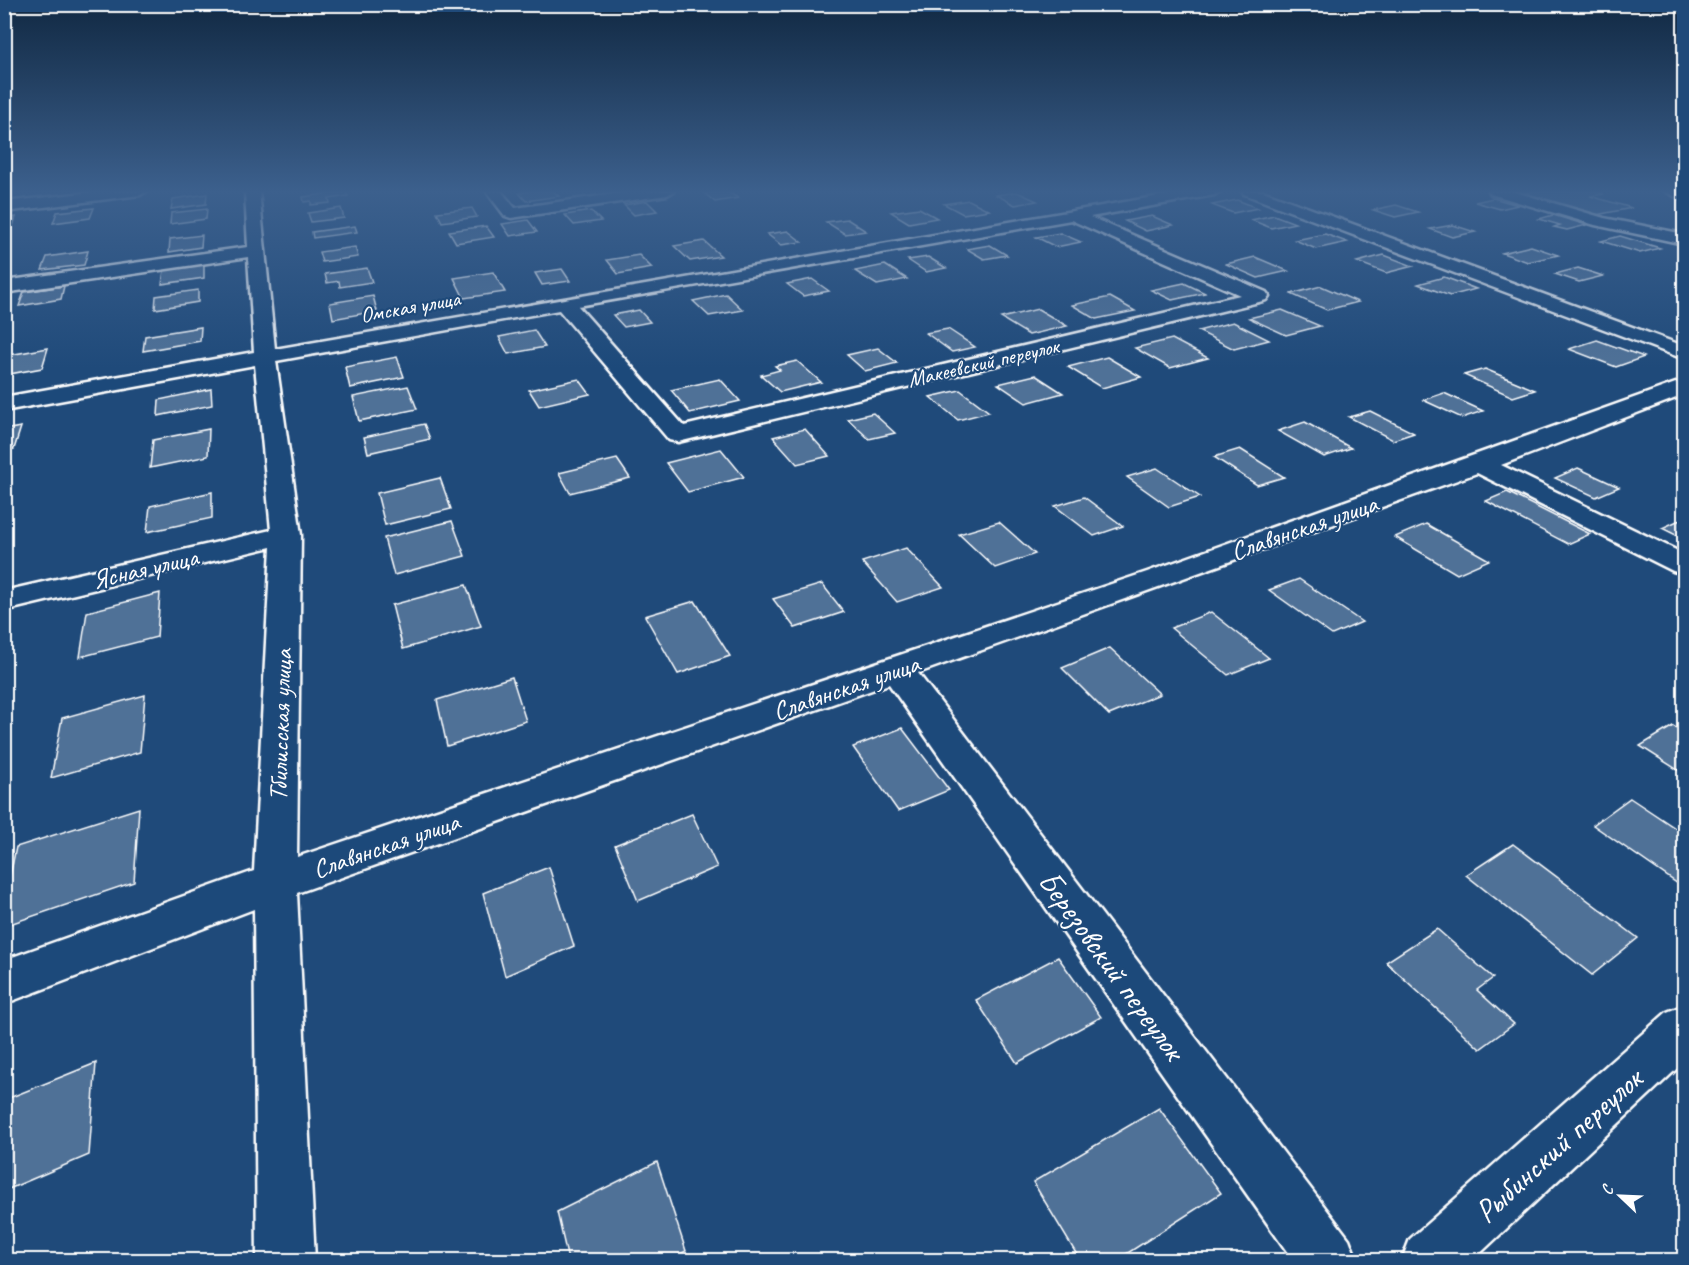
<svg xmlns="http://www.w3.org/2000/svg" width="1689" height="1265" font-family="Caveat,sans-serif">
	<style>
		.building { fill: #507197; stroke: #fff; stroke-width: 1.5 }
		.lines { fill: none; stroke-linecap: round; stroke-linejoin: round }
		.minor-casing { stroke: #fff; stroke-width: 5 }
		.major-casing { stroke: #fff; stroke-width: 5 }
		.minor { fill: #1f4a7a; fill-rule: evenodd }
		.major { fill: #1f4a7a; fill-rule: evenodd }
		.labels { text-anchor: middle; stroke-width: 4.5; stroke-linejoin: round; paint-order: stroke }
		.far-street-label { font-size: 22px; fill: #fff; stroke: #1f4a7a }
		.street-label { font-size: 26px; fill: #fff; stroke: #1f4a7a }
		.near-street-label { font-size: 32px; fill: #fff; stroke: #1f4a7a }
	</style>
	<rect width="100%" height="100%" fill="#1f4a7a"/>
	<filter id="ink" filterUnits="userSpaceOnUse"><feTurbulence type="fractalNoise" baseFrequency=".0167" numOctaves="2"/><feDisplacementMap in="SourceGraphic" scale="12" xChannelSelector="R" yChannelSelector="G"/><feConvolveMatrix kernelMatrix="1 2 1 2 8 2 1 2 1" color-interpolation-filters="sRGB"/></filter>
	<g filter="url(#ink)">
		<!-- building -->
		<g class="building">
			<path d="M 346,191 L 348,196 L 329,199 L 330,203 L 311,205 L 311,201 L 304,202 L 303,197 Z"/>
			<path d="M 531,191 L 553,191 L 559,196 L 526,201 L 519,193 Z"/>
			<path d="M 727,191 L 738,198 L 715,202 L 704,193 Z"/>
			<path d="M 1534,191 L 1595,191 L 1604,194 L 1590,196 L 1632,208 L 1596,215 L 1523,193 Z"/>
			<path d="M 1017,192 L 1037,201 L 1015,205 L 996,195 Z"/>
			<path d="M 207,194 L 206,204 L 171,209 L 173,199 Z"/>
			<path d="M 1493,198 L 1518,205 L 1500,209 L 1475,202 Z"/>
			<path d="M 969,200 L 989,210 L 963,214 L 944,204 Z"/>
			<path d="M 1237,200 L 1258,208 L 1233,213 L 1212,205 Z"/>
			<path d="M 647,201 L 657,211 L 634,215 L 624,205 Z"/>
			<path d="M 1396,205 L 1418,212 L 1395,217 L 1373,210 Z"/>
			<path d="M 94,208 L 90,218 L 53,223 L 57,212 Z"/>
			<path d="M 341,208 L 344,218 L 311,222 L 308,213 Z"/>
			<path d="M 472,208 L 477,217 L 442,222 L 437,212 Z"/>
			<path d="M 919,208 L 937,218 L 909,223 L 891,212 Z"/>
			<path d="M 207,209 L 206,219 L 170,224 L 171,213 Z"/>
			<path d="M 591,211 L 601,221 L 574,225 L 565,215 Z"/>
			<path d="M 1274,215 L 1295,223 L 1271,228 L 1251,220 Z"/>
			<path d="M 1553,215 L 1587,225 L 1567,230 L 1554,227 L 1560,225 L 1539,219 Z"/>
			<path d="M 1152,216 L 1173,225 L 1146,231 L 1125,221 Z"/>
			<path d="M 16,217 L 13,226 L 4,227 L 4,219 Z"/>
			<path d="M 847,219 L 866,231 L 845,234 L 826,222 Z"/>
			<path d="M 528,220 L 537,232 L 510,236 L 502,224 Z"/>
			<path d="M 1453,225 L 1475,232 L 1452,237 L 1430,229 Z"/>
			<path d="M 355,226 L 357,232 L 313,238 L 312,232 Z"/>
			<path d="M 486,226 L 494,237 L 456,243 L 449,231 Z"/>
			<path d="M 788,231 L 802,242 L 781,245 L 767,234 Z"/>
			<path d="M 1060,233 L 1081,242 L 1056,247 L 1036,237 Z"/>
			<path d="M 1325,234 L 1347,242 L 1316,249 L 1295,240 Z"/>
			<path d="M 202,235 L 201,247 L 169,252 L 170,239 Z"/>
			<path d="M 1620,236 L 1660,248 L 1640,253 L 1601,241 Z"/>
			<path d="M 704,241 L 721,256 L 690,261 L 674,246 Z"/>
			<path d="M 990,245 L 1007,255 L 984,259 L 967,249 Z"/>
			<path d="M 1531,246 L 1558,255 L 1528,262 L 1502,253 Z"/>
			<path d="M 355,247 L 358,257 L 322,262 L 319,252 Z"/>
			<path d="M 88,251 L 84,265 L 42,270 L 47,257 Z"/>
			<path d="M 639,255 L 652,268 L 618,274 L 607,260 Z"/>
			<path d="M 1384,255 L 1413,266 L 1386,273 L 1357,262 Z"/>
			<path d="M 928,257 L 946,268 L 926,272 L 908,260 Z"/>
			<path d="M 1255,257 L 1288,271 L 1258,278 L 1226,264 Z"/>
			<path d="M 204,264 L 204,278 L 162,284 L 164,270 Z"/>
			<path d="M 885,265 L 907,279 L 877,285 L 855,271 Z"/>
			<path d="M 367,268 L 372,282 L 340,287 L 339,281 L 327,283 L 325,274 Z"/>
			<path d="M 1578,268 L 1603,276 L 1579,282 L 1555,274 Z"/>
			<path d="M 562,269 L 570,281 L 542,285 L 535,273 Z"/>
			<path d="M 493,272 L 505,292 L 464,298 L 454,278 Z"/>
			<path d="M 1444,277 L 1476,289 L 1450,296 L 1418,284 Z"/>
			<path d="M 812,279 L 829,291 L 803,296 L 787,284 Z"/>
			<path d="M 1184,283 L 1205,293 L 1172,300 L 1151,290 Z"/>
			<path d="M 64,286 L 61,299 L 19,306 L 24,292 Z"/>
			<path d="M 1321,286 L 1358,302 L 1327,310 L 1291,294 Z"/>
			<path d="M 198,290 L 198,302 L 155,309 L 156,296 Z"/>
			<path d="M 726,294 L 743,310 L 709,316 L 693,301 Z"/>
			<path d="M 373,296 L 377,311 L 333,319 L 330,303 Z"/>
			<path d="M 1110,297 L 1135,311 L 1096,319 L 1072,305 Z"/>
			<path d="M 1038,309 L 1067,326 L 1029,335 L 1001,318 Z"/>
			<path d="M 639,310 L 650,322 L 624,327 L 613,315 Z"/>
			<path d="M 1282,310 L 1320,326 L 1286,335 L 1249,318 Z"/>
			<path d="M 1233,322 L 1269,340 L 1234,349 L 1198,331 Z"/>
			<path d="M 201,327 L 200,341 L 143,351 L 145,336 Z"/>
			<path d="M 948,329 L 975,347 L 952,352 L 926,333 Z"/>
			<path d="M 534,330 L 545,347 L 508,354 L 499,337 Z"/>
			<path d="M 1172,339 L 1208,358 L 1170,368 L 1135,348 Z"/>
			<path d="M 1597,340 L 1644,357 L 1616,367 L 1569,349 Z"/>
			<path d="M 48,348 L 42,368 L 4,375 L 4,356 Z"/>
			<path d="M 878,348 L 897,363 L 865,371 L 847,355 Z"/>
			<path d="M 397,357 L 404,377 L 350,388 L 345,367 Z"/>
			<path d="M 1107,357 L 1141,377 L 1102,388 L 1068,367 Z"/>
			<path d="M 797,361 L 821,382 L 780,392 L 761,375 L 780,370 L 775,366 Z"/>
			<path d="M 1485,369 L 1535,390 L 1513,397 L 1464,375 Z"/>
			<path d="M 1035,375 L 1063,393 L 1026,403 L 998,384 Z"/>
			<path d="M 579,379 L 590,394 L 539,406 L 529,390 Z"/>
			<path d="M 720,379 L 740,401 L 690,413 L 671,390 Z"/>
			<path d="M 408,386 L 417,409 L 359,421 L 353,397 Z"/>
			<path d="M 211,389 L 212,405 L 158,416 L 159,400 Z"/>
			<path d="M 960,390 L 989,412 L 958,420 L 930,397 Z"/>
			<path d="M 1444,393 L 1483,411 L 1462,418 L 1423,400 Z"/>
			<path d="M 1370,411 L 1414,433 L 1393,440 L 1349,417 Z"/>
			<path d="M 873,413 L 895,433 L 869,439 L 848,419 Z"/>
			<path d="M 1305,422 L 1351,448 L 1324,457 L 1278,431 Z"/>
			<path d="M 424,424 L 430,439 L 368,453 L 364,437 Z"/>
			<path d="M 21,427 L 14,449 L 4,451 L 4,430 Z"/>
			<path d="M 209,429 L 208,456 L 150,468 L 153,440 Z"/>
			<path d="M 805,429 L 829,456 L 797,464 L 773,437 Z"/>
			<path d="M 721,449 L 744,477 L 688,492 L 666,463 Z"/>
			<path d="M 1240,449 L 1284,477 L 1257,485 L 1214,457 Z"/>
			<path d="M 617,459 L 630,478 L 570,493 L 559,473 Z"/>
			<path d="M 1157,468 L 1200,497 L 1169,507 L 1127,477 Z"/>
			<path d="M 1578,468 L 1619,487 L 1596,497 L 1555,478 Z"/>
			<path d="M 440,478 L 451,509 L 385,525 L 377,493 Z"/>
			<path d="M 212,492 L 212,518 L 147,532 L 150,506 Z"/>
			<path d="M 1507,492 L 1590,534 L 1568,544 L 1486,501 Z"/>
			<path d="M 1084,497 L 1123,526 L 1094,536 L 1055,506 Z"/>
			<path d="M 1684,518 L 1684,539 L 1662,528 Z"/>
			<path d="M 452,521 L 465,556 L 394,575 L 384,538 Z"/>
			<path d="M 999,522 L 1035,554 L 995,568 L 959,534 Z"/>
			<path d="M 1426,524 L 1489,560 L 1457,574 L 1395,537 Z"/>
			<path d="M 906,548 L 943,587 L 897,602 L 862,562 Z"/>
			<path d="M 1299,579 L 1362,622 L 1332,635 L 1269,590 Z"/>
			<path d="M 822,584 L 844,612 L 795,628 L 773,599 Z"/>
			<path d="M 466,585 L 481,626 L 403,649 L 392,605 Z"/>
			<path d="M 160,593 L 157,637 L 80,657 L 87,612 Z"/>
			<path d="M 695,601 L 730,656 L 678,674 L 645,616 Z"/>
			<path d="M 1211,612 L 1269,658 L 1228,675 L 1171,628 Z"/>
			<path d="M 1110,648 L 1160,694 L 1109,715 L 1062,668 Z"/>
			<path d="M 512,677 L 526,721 L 447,746 L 437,700 Z"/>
			<path d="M 145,695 L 140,752 L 51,778 L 62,718 Z"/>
			<path d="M 1673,726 L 1684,733 L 1684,774 L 1640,746 Z"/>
			<path d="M 902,728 L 949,790 L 898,811 L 853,747 Z"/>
			<path d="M 1630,798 L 1684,834 L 1684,888 L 1593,825 Z"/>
			<path d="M 139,808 L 134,882 L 4,926 L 4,905 L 16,847 Z"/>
			<path d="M 692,814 L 717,867 L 638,901 L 615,845 Z"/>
			<path d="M 1513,844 L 1638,938 L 1592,975 L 1466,875 Z"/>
			<path d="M 549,867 L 574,946 L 505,976 L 483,893 Z"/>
			<path d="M 1437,929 L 1493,978 L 1477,990 L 1514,1024 L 1480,1049 L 1386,962 Z"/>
			<path d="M 1058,957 L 1101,1017 L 1017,1063 L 976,1000 Z"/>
			<path d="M 96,1063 L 89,1155 L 4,1191 L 4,1100 Z"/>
			<path d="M 1159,1108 L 1221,1193 L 1117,1260 L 1080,1260 L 1033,1182 Z"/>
			<path d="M 657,1162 L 686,1251 L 669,1260 L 568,1260 L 557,1212 Z"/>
		</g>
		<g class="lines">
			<defs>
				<g id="minor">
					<path d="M 101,191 L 147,191 L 140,195 L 4,212 L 4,202 Z"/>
					<path d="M 245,191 L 259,191 L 275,349 L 1188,191 L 1221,191 L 1214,195 L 1090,217 L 1266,292 L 1269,296 L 1266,300 L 1259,302 L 678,442 L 669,440 L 559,310 L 276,361 L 301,535 L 297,857 L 1147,572 L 1684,380 L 1684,395 L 1501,465 L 1684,554 L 1684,574 L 1673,571 L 1477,473 L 918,673 L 1349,1239 L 1357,1260 L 1293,1260 L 889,684 L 297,893 L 315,1260 L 257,1260 L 254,909 L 4,1004 L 4,960 L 254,871 L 271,547 L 4,611 L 4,591 L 271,530 L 255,365 L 4,411 L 4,397 L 254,352 L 248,257 L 4,293 L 4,281 L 248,247 ZM 1071,220 L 1240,295 L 684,426 L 578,306 Z"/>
					<path d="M 486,191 L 501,191 L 515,208 L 635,191 L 674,191 L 667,195 L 511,218 L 505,216 Z"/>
					<path d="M 1242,191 L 1263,191 L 1684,346 L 1684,359 L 1244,194 Z"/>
					<path d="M 1489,191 L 1512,191 L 1604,218 L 1684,234 L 1684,244 L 1595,225 L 1491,194 Z"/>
					<path d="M 1684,1005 L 1684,1062 L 1473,1260 L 1402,1260 L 1410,1239 L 1667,1012 Z"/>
				</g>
				<path id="major" d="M 1665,191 L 1684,191 L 1684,201 Z"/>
			</defs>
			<!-- minor casing -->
			<use href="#minor" class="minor-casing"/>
			<!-- major casing -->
			<use href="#major" class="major-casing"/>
			<!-- minor -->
			<use href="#minor" class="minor"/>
			<!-- major -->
			<use href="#major" class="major"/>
		</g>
	</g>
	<!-- sky -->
	<linearGradient id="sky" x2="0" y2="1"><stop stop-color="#112943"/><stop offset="0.52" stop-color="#3c608d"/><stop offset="1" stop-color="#3c608d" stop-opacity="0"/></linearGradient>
	<rect width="1689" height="368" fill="url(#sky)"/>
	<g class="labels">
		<!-- far-street labels -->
		<g class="far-street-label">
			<text transform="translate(410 306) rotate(-10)" y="8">Омская улица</text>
			<text transform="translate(983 362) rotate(-13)" y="8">Макеевский переулок</text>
		</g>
		<!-- street labels -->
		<g class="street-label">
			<text transform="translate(1304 527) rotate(-19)" y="9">Славянская улица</text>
			<text transform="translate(145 568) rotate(-13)" y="9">Ясная улица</text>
			<text transform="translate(846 687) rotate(-19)" y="9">Славянская улица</text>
			<text transform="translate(280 725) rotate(-88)" y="9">Тбилисская улица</text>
			<text transform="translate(386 845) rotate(-19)" y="9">Славянская улица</text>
		</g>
		<!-- near-street labels -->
		<g class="near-street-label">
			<text transform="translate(1112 965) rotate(54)" y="11">Березовский переулок</text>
			<text transform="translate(1558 1145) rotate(-42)" y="11">Рыбинский переулок</text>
		</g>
	</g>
	<!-- margin -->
	<rect width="1689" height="1265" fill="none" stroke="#1f4a7a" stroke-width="24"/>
	<rect x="12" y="12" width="1665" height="1241" fill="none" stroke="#fff" stroke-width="2" filter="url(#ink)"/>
	<!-- north arrow -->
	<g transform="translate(1620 1196) rotate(293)" stroke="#1f4a7a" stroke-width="4.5" paint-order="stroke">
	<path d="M0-4.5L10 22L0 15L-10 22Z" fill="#ffffff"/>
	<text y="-9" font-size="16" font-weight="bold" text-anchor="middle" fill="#ffffff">С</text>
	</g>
</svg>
